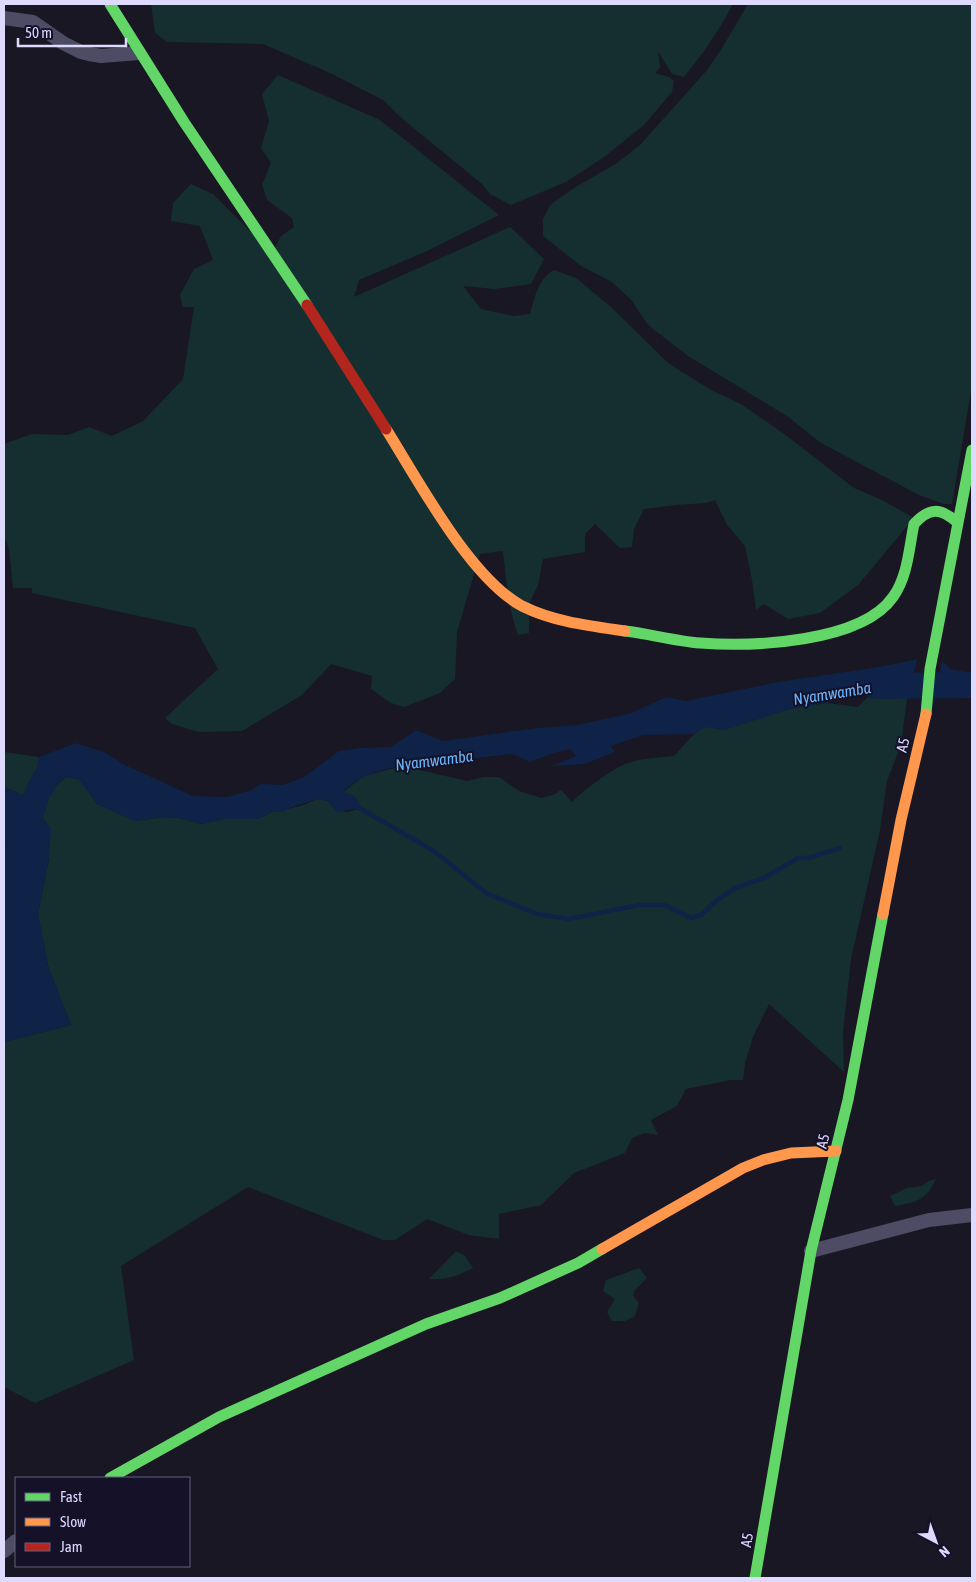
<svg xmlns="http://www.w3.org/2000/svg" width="976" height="1582" font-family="'Asap Condensed',sans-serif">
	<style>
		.green { fill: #152f31 }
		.water { fill: #0f2247 }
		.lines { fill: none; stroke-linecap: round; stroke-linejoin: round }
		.stream { stroke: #0f2247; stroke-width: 4.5 }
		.river { stroke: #0f2247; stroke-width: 26 }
		.street { stroke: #4d4c64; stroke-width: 14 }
		.fast { stroke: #63d668; stroke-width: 11 }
		.slow { stroke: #ff974d; stroke-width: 11 }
		.jam { stroke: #b3261e; stroke-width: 11 }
		.labels { text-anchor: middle; stroke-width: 4; stroke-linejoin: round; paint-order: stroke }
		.street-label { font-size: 15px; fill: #dedafe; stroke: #151129 }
		.water-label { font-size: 16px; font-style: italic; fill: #6ab6fc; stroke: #151129 }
	</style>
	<rect width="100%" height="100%" fill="#181723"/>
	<!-- green -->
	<g class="green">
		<path d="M 151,4 L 733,4 C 719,30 703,54 684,77 L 672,74 L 658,51 L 660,68 L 655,73 L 669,77 L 674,81 L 672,92 L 644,125 L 604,157 L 566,182 L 511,205 L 490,194 L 482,184 L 399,116 L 383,100 L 328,72 L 263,44 L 167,42 L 155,33 Z"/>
		<path d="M 748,4 L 972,4 L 972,385 L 952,504 L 944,504 L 919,495 L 821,443 L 787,416 L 688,356 L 648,325 L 632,301 L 612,282 L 581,266 L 543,236 L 543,219 L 550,205 L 574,188 L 617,163 L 640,145 L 708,69 L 722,48 Z"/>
		<path d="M 278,75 L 380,120 L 499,215 L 427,251 L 359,280 L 354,297 L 510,227 L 544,259 L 531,284 L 495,289 L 463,286 L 481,309 L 514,316 L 530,314 C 535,297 538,279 554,270 L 576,278 L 611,307 L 668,363 L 711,390 L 741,404 L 787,436 L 854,488 L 880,499 L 914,518 L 858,585 L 820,613 L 788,619 L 764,604 L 756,610 L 752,580 L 745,546 L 727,525 L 715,500 L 706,503 L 676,505 L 644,509 L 634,529 L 632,547 L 620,548 L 595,524 L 585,534 L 585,552 L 543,559 L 538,585 L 529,604 L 529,633 L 518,635 C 508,607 506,579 503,551 L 480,554 L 457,632 L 455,679 L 440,693 L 404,707 L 391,703 L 371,689 L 372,676 L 331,664 L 302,695 L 242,731 L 199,732 L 172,724 L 165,718 L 218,669 L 195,628 L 32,593 L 32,588 L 13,588 L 9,549 L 4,536 L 4,444 L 32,434 L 68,435 L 89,427 L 112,436 L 143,421 L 183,379 L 194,307 L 183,307 L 180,295 L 194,269 L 213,260 L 200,226 L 171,221 L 173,203 L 191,184 L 213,194 L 272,253 L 281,236 L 294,227 L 292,218 L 267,200 L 262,185 L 271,163 L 261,148 L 269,121 L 262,94 Z"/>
		<path d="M 894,689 L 907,698 L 901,745 L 887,781 L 880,830 L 851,959 L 843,1032 L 844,1072 L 769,1004 L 753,1037 L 745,1063 L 743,1080 L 731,1080 L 686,1089 L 677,1106 L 651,1120 L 658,1135 L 645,1133 L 632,1138 L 625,1153 L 574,1173 L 541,1205 L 499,1214 L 499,1239 L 469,1235 L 427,1219 L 395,1240 L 383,1240 L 248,1187 L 121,1266 L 134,1360 L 35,1403 L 4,1387 L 4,1042 L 71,1025 L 48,966 L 38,914 L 49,858 L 29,798 L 4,787 L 4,752 L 39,757 L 37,771 L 45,774 L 33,797 L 56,786 L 66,777 L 79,779 L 97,804 L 136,821 L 162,817 L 179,818 L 201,824 L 224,819 L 258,819 L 272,812 L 301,806 L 317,799 L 328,801 L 336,810 L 348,812 L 361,808 L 343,792 L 364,776 L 402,766 L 467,781 L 484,777 L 499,777 L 519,791 L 541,798 L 553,795 L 561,790 L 572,802 C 584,790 608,772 623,765 C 639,758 657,758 674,756 L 694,734 L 706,726 L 723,730 L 789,709 L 827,703 L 858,707 L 870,695 Z"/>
		<path d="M 936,1179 C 927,1199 916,1203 895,1206 L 890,1196 L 907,1188 L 922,1186 L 929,1181 Z"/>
		<path d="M 456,1251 L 464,1255 L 473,1268 C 458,1276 446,1280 429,1279 Z"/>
		<path d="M 639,1268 L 647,1278 L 634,1291 L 633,1296 L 639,1303 L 635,1316 L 625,1321 L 612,1321 L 607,1312 L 615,1299 L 603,1291 L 606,1280 Z"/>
	</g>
	<!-- water -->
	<g class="water">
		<path d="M 917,659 L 911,687 L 894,689 L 870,695 L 849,694 L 827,703 L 794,708 L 723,730 L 706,727 L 694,734 L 643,735 L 611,746 L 615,752 L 585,764 L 552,766 L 576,756 L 570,749 L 554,753 L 530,762 L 512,754 L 457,760 L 419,760 L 411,768 C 390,764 358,776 343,792 L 356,797 L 361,808 L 337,812 L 328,801 L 317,799 L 286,809 L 285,812 L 272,812 L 258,819 L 224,819 L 201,824 L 179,818 L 162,817 L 135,821 L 97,804 L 79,779 L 66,777 L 56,786 L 33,798 L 45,775 L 37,771 L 39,757 L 76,743 L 104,752 L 125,765 L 193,796 L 226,797 L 249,791 L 261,784 L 283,785 L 304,777 L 339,751 L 359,748 L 391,747 L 416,730 L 443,741 L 538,728 L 577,725 L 632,713 L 666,697 L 686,701 L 778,682 L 885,666 Z"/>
		<path d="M 942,661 L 951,669 L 972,673 L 972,687 C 954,688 947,689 934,702 Z"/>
		<path d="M 4,787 L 29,798 L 51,829 L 49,858 L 38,914 L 48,966 L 71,1025 L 4,1042 Z"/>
	</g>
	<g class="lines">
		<!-- stream -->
		<path class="stream" d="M 356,806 L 434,851 L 486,893 L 537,914 L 569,919 L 639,905 L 665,905 L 691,918 L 701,915 L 716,901 L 735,888 L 764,878 L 798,858 L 808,858 L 840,848"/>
		<!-- river -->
		<g class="river">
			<path d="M 876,686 L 972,685"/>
			<path d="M 4,894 L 37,794 L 52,767 L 56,767"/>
		</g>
		<!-- street -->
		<g class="street">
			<path d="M 4,18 L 33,22 L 63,43 L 81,52 L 89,54 L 101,56 L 139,53"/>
			<path d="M 811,1251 L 929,1220 L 972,1215"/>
			<path d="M 4,1551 L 16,1541"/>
		</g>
		<!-- fast -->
		<g class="fast">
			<path d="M 110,4 L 184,122 L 307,305"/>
			<path d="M 625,631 C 650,634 675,641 700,643 C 751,647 861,643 893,597 C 908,576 909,548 914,524 C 930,507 940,508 957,522"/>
			<path d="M 926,714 L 930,669 L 972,450"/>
			<path d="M 110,1478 L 219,1417 L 426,1324 L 500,1298 L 578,1263 L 602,1249"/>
			<path d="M 755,1578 L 811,1251 L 848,1100 L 883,914"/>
		</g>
		<!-- slow -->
		<g class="slow">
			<path d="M 386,429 C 418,480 470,578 522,606 C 554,622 590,626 625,631"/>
			<path d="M 883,914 L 901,820 L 926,714"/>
			<path d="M 602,1249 L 743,1168 L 763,1160 L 791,1153 L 836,1151"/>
		</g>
		<!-- jam -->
		<path class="jam" d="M 307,305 L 386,429"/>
	</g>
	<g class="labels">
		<!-- street labels -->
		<g class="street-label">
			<text transform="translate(903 745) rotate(-77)" y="5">A5</text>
			<text transform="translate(823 1141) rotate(-77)" y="5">A5</text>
			<text transform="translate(747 1540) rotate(-80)" y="5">A5</text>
		</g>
		<!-- water labels -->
		<g class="water-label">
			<text transform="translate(832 693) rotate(-9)" y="6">Nyamwamba</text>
			<text transform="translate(434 760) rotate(-7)" y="6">Nyamwamba</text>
		</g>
	</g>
	<!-- border -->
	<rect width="976" height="1582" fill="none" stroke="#dedafe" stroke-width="10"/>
	<!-- legend -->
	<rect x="15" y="1477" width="175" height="90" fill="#151129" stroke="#65617e"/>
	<rect x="25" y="1493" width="25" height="8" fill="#63d668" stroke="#65617e"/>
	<text x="60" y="1502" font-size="15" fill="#dedafe">Fast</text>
	<rect x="25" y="1518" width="25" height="8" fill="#ff974d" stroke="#65617e"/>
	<text x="60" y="1527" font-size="15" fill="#dedafe">Slow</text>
	<rect x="25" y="1543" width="25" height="8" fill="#b3261e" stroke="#65617e"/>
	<text x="60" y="1552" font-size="15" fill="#dedafe">Jam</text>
	<!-- north arrow -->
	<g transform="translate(936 1542) rotate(139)" stroke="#151129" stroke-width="4" paint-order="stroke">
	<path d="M0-4L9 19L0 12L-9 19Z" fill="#dedafe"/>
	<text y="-8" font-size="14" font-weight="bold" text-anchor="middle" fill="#dedafe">N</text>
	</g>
	<!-- scale -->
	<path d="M18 38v8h108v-8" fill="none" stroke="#dedafe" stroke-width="2.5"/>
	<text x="25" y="38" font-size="15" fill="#dedafe" stroke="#151129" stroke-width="4" paint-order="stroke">50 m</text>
</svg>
